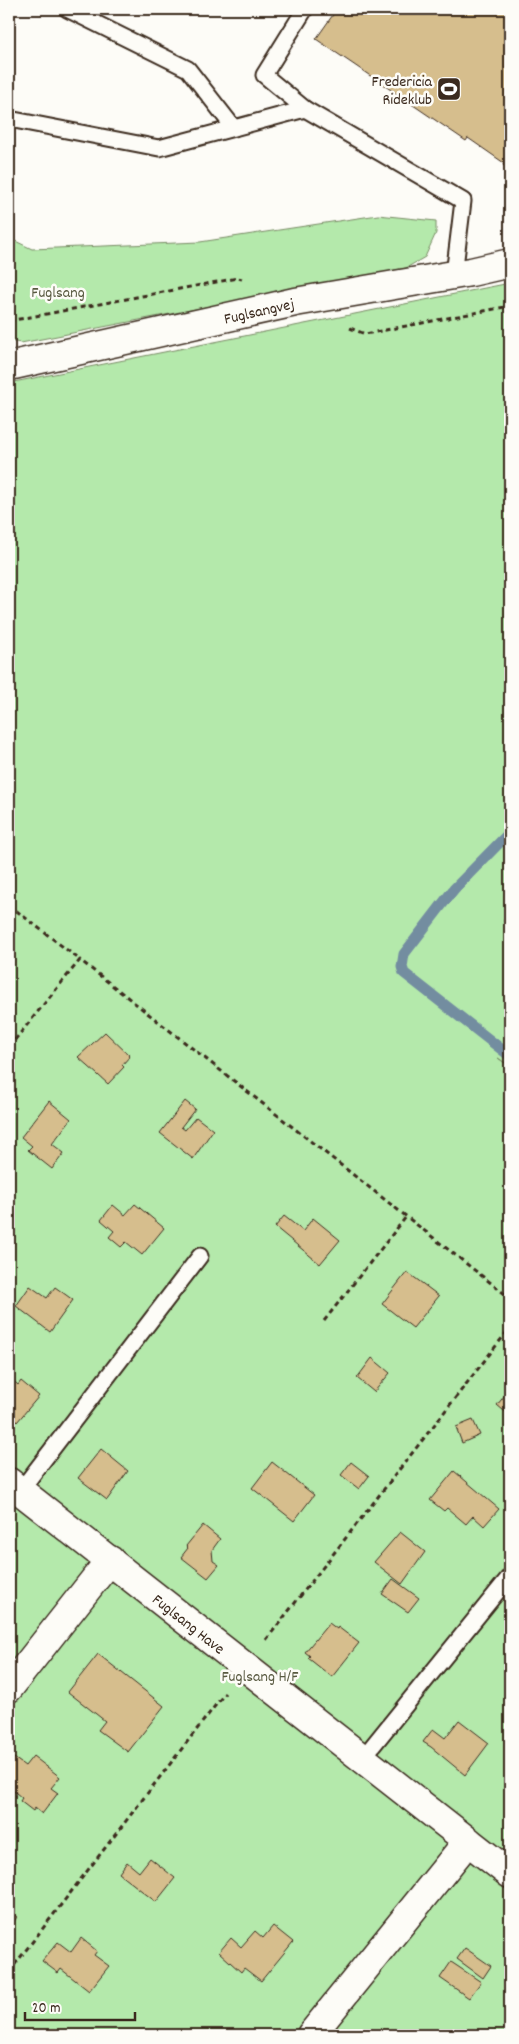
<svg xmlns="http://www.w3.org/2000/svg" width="519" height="2044" font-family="Dekko,sans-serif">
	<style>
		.green { fill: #b4e9ab; stroke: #788a64 }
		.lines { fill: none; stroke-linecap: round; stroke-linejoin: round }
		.stream { stroke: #738da0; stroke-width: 11 }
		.building { fill: #d6be8d; stroke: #3b2a1e }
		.lane-casing { stroke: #3b2a1e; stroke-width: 19 }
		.street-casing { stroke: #3b2a1e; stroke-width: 31 }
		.path { stroke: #3b2a1e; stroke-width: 3; stroke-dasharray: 5 4; stroke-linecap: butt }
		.lane { stroke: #fdfcf7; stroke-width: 15 }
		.street { stroke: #fdfcf7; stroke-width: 28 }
		.labels { text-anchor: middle; stroke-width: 5; stroke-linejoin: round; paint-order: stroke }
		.poi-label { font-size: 16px; fill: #3b2a1e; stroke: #fdfcf7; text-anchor: end }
		.park-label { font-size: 16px; fill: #595a41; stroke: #fdfcf7 }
		.street-label { font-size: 16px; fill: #3b2a1e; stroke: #fdfcf7 }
	</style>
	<rect width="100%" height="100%" fill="#fdfcf7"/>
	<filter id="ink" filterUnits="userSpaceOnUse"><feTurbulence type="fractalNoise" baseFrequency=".02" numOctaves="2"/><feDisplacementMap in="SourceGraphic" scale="10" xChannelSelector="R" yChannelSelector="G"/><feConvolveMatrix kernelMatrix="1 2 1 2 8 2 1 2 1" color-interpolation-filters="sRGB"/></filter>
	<g filter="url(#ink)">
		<!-- green -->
		<g class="green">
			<path d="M 378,215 L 436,221 L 436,233 L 425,257 L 406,268 L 21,343 L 9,341 L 9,238 L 32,249 L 200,242 Z"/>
			<path d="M 510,283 L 510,1066 L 498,1058 L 510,1067 L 510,2035 L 9,2035 L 9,383 Z"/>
		</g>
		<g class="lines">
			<!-- stream -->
			<path class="stream" d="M 510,832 L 454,889 L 404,954 L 402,967 L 404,973 L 510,1056"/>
		</g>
		<!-- building -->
		<g class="building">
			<path d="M 337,9 L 510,9 L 510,170 L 503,165 L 504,163 L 468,138 L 466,141 L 316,39 Z"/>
			<path d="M 105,1032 L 130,1056 L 122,1065 L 124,1067 L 108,1084 L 78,1057 Z"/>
			<path d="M 49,1101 L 71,1119 L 52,1144 L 64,1153 L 52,1169 L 28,1150 L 32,1146 L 21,1137 Z"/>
			<path d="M 185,1101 L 195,1109 L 181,1127 L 185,1130 L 196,1117 L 213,1130 L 193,1159 L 160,1133 Z"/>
			<path d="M 135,1204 L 164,1228 L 142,1255 L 126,1242 L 121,1247 L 109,1237 L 114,1231 L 101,1220 L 113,1205 L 125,1215 Z"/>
			<path d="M 284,1216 L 303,1231 L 313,1218 L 340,1240 L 320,1264 L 275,1227 Z"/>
			<path d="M 407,1272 L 439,1296 L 413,1328 L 382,1304 Z"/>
			<path d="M 30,1286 L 47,1298 L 55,1287 L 73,1300 L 50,1332 L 16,1306 Z"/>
			<path d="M 372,1358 L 390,1373 L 374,1392 L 357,1378 Z"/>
			<path d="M 9,1377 L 18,1385 L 21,1381 L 39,1396 L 17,1422 L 9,1415 Z"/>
			<path d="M 510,1389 L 510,1416 L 497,1405 Z"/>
			<path d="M 473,1420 L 480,1435 L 462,1443 L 456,1427 Z"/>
			<path d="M 101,1449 L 128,1471 L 107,1500 L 78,1478 Z"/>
			<path d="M 272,1462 L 314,1495 L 294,1521 L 252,1488 Z"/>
			<path d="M 351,1462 L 369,1476 L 359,1489 L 341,1475 Z"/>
			<path d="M 454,1471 L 499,1509 L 484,1526 L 473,1516 L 466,1524 L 447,1508 L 444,1511 L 430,1500 Z"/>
			<path d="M 203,1525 L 220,1539 L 212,1550 L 213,1561 L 219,1565 L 208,1578 L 181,1557 L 188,1548 L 186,1546 Z"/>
			<path d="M 400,1532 L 425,1552 L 402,1584 L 374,1562 Z"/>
			<path d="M 393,1579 L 419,1598 L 408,1612 L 382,1594 Z"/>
			<path d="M 329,1623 L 337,1629 L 338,1627 L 359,1643 L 332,1677 L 308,1658 L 310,1656 L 305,1652 Z"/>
			<path d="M 98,1654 L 164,1706 L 128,1752 L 98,1730 L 105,1721 L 68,1692 Z"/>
			<path d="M 459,1720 L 489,1743 L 465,1775 L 431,1747 L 423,1742 L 433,1729 L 445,1738 Z"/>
			<path d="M 33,1756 L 60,1777 L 51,1788 L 58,1793 L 42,1814 L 35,1808 L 33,1811 L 20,1801 L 22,1798 L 9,1787 L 9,1765 L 14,1758 L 25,1766 Z"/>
			<path d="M 150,1858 L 175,1878 L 156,1902 L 119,1873 L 127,1862 L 139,1872 Z"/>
			<path d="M 9,1911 L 17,1917 L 9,1928 Z"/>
			<path d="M 273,1926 L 293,1942 L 261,1981 L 244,1968 L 241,1972 L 219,1952 L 231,1938 L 241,1947 L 255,1931 L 263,1938 Z"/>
			<path d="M 81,1938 L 97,1951 L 94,1955 L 109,1966 L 89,1991 L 61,1969 L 58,1973 L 42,1961 L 58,1942 L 71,1952 Z"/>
			<path d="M 465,1948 L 491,1966 L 483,1978 L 457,1959 Z"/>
			<path d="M 451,1962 L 481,1982 L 469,1998 L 440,1978 Z"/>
		</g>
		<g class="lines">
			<defs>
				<g id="lane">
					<path d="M 67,9 L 188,69 L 234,128"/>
					<path d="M 305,9 L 264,75 L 305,109 L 463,201 L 454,275"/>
					<path d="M 9,119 L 159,148 L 305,109"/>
					<path d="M 20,1491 L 200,1256"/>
					<path d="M 362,1759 L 510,1576"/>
				</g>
				<g id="street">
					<path id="s1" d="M 9,366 L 295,302 L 471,272 L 510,263"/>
					<path id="s2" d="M 9,1482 L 510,1874"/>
					<path d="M 9,1688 L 110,1560"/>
					<path d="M 311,2035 L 468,1841"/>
				</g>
			</defs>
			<!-- lane casing -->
			<use href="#lane" class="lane-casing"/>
			<!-- street casing -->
			<use href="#street" class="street-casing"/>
			<!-- path -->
			<g class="path">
				<path d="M 9,321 L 238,278 L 242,279"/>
				<path d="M 350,328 L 365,334 L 510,306"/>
				<path d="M 510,902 L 505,921 L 510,931"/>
				<path d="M 9,905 L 80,960"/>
				<path d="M 9,1047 L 80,960 L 510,1298"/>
				<path d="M 324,1321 L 406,1217"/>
				<path d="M 266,1640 L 510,1328"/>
				<path d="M 9,1972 L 225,1693"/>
			</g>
			<!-- lane -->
			<use href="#lane" class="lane"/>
			<!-- street -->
			<use href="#street" class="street"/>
		</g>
	</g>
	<!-- icons -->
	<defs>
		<symbol id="stadium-square" viewBox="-11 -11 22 22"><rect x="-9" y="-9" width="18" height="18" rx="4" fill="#3b2a1e" stroke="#fdfcf7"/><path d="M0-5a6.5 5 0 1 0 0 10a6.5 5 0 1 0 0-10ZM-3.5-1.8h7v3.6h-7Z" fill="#fff"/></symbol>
	</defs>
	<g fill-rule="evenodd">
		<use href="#stadium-square" x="435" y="75" width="28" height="28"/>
	</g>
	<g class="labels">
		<!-- poi labels -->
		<g class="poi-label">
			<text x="432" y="86">Fredericia<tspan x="432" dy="18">Rideklub</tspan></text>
		</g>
		<!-- park labels -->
		<g class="park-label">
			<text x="58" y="297">Fuglsang</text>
			<text x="260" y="1681">Fuglsang H/F</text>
		</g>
		<!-- street labels -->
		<g class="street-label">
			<text dy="6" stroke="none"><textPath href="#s1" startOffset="256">Fuglsangvej</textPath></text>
			<text dy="6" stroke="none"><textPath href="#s2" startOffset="229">Fuglsang Have</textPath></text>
		</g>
	</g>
	<!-- margin -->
	<rect width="519" height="2044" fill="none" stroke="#fdfcf7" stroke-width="30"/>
	<rect x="15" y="15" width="489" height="2014" fill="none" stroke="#3b2a1e" stroke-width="2" filter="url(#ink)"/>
	<!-- scale -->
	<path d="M25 2012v8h110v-8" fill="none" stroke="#3b2a1e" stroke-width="2.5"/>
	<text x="32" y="2012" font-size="15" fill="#3b2a1e" stroke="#fdfcf7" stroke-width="4" paint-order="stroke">20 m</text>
</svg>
